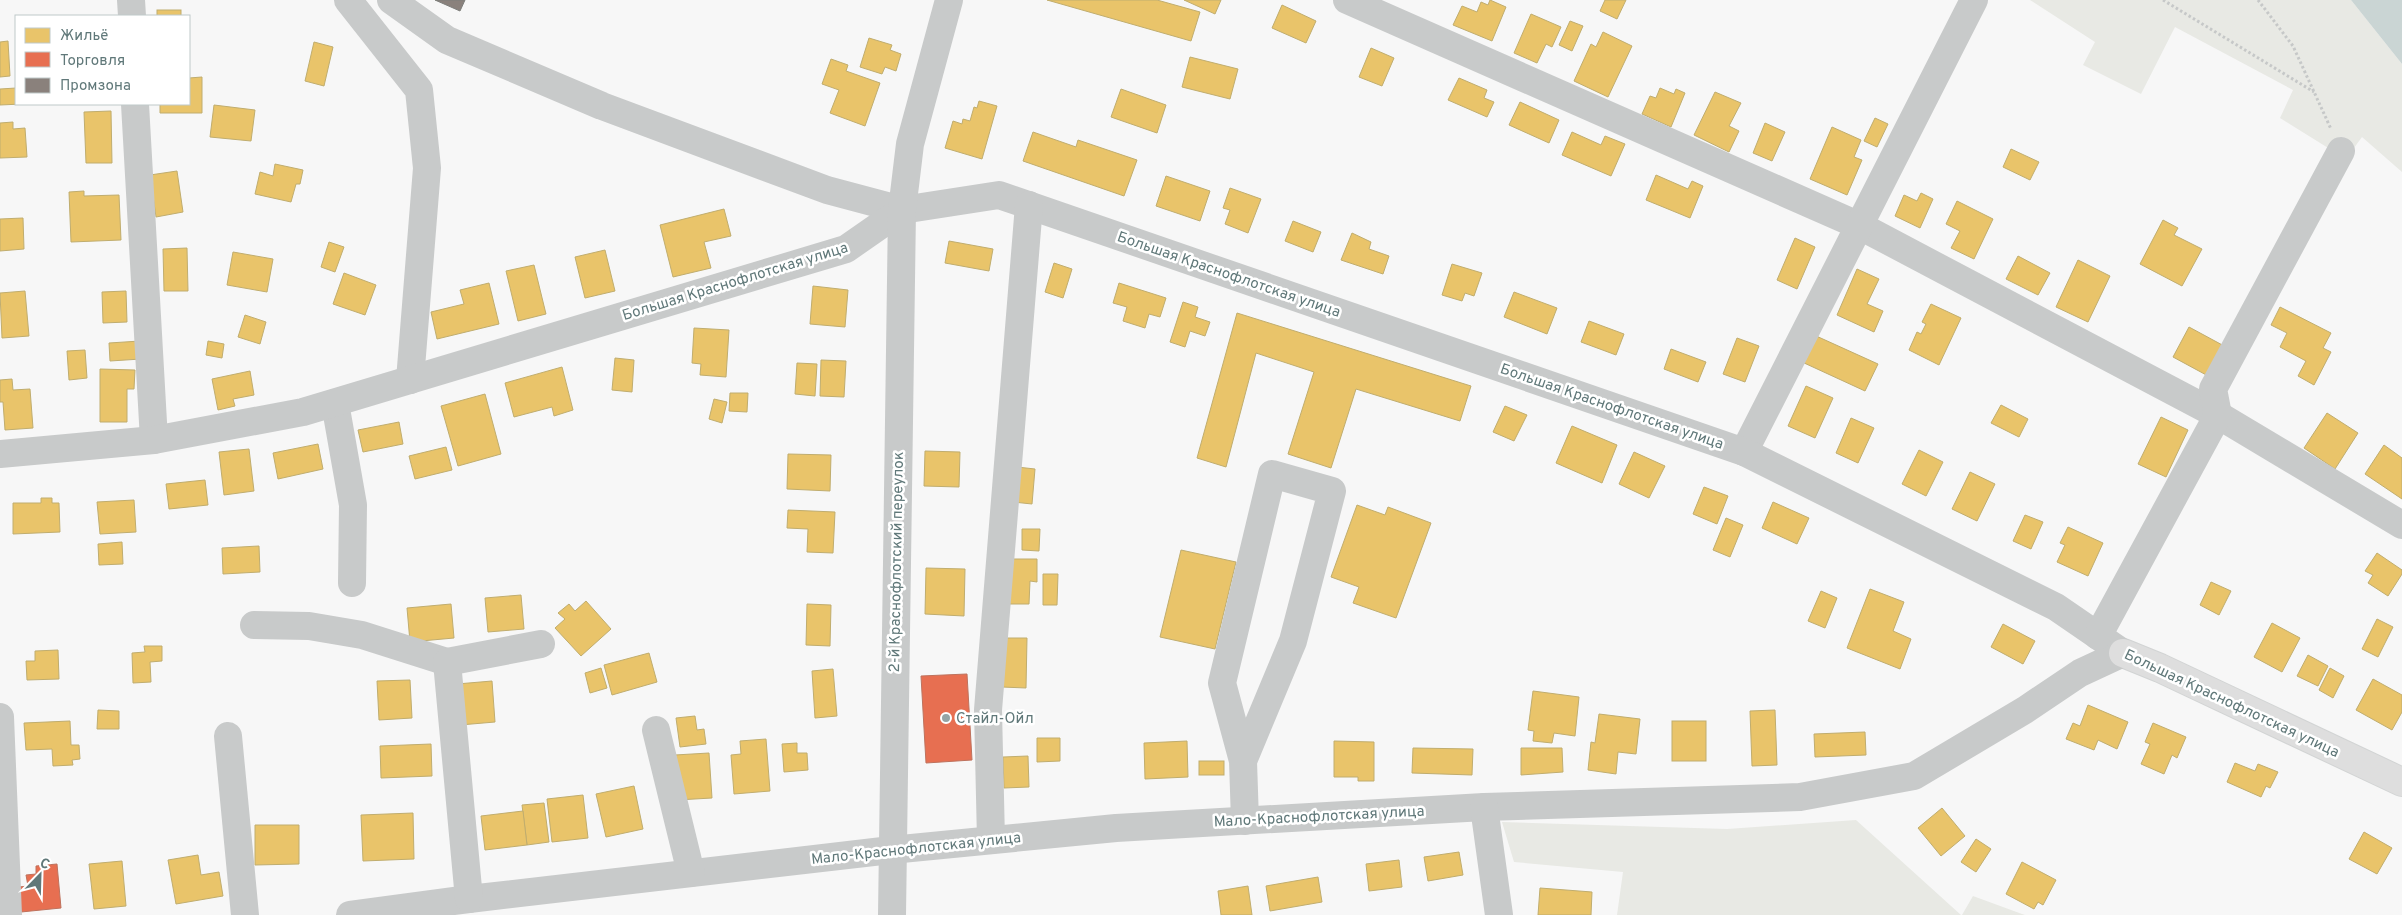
<svg xmlns="http://www.w3.org/2000/svg" width="2402" height="915" font-family="Overpass,sans-serif">
	<style>
		.green { fill: #e8e9e4 }
		.water { fill: #cad5d4 }
		.homes { fill: #e9c46a; stroke: #c0ad6e }
		.shops { fill: #e76f51; stroke: #be725d }
		.industry { fill: #8a817c; stroke: #7d7e7b }
		.lines { fill: none; stroke-linecap: round; stroke-linejoin: round }
		.major-casing { stroke: #d2d4d4; stroke-width: 30 }
		.path { stroke: #c6c8c8; stroke-width: 3; stroke-dasharray: 2.5 2.5; stroke-linecap: butt }
		.minor { stroke: #c8caca; stroke-width: 28 }
		.major { stroke: #dedede; stroke-width: 28 }
		.poi-dot { fill: #95a4a5; stroke: #fff; stroke-width: 2 }
		.labels { text-anchor: middle; stroke-width: 5; stroke-linejoin: round; paint-order: stroke }
		.street-label { font-size: 15px; fill: #607879; stroke: #fff }
		.poi-label { font-size: 15px; fill: #607879; stroke: #fff; text-anchor: start }
	</style>
	<rect width="100%" height="100%" fill="#f7f7f7"/>
	<!-- green -->
	<g class="green">
		<path d="M 2030,0 L 2351,0 L 2402,64 L 2402,172 L 2362,137 L 2351,152 L 2333,151 L 2280,118 L 2293,90 L 2175,27 L 2141,94 L 2083,65 L 2095,42 Z"/>
		<path d="M 1856,820 L 1961,915 L 1617,915 L 1623,872 L 1514,862 L 1502,822 L 1727,829 Z"/>
		<path d="M 1973,896 L 2022,914 L 2025,915 L 1962,915 Z"/>
	</g>
	<!-- water -->
	<path class="water" d="M 2351,0 L 2402,0 L 2402,64 Z"/>
	<!-- homes -->
	<g class="homes">
		<path d="M 1047,0 L 1157,0 L 1200,12 L 1191,41 Z"/>
		<path d="M 1184,0 L 1221,0 L 1215,14 Z"/>
		<path d="M 1490,0 L 1506,7 L 1492,41 L 1453,25 L 1462,6 L 1477,12 L 1481,2 L 1488,5 Z"/>
		<path d="M 1605,0 L 1626,0 L 1617,19 L 1600,11 Z"/>
		<path d="M 1282,5 L 1316,21 L 1306,43 L 1272,28 Z"/>
		<rect x="157" y="10" width="24" height="6"/>
		<path d="M 1531,14 L 1561,27 L 1552,47 L 1546,44 L 1537,63 L 1514,53 Z"/>
		<path d="M 1570,21 L 1583,26 L 1572,51 L 1559,45 Z"/>
		<path d="M 1603,32 L 1632,46 L 1608,97 L 1574,81 L 1591,44 L 1596,47 Z"/>
		<path d="M 869,38 L 892,45 L 890,50 L 901,54 L 896,71 L 885,67 L 882,74 L 860,67 Z"/>
		<path d="M 8,41 L 10,76 L 0,77 L 0,42 Z"/>
		<path d="M 314,42 L 333,47 L 324,86 L 305,81 Z"/>
		<path d="M 1371,48 L 1394,58 L 1382,86 L 1359,77 Z"/>
		<path d="M 1190,57 L 1238,69 L 1230,99 L 1182,87 Z"/>
		<path d="M 831,59 L 848,65 L 846,71 L 880,83 L 865,126 L 830,113 L 839,90 L 822,84 Z"/>
		<path d="M 202,77 L 202,113 L 160,113 L 160,104 L 189,104 L 189,78 Z"/>
		<path d="M 1459,78 L 1487,90 L 1484,98 L 1494,102 L 1487,117 L 1448,100 Z"/>
		<path d="M 16,88 L 16,104 L 22,104 L 0,105 L 0,89 Z"/>
		<path d="M 1660,88 L 1674,94 L 1676,89 L 1685,93 L 1671,127 L 1642,114 L 1650,96 L 1656,98 Z"/>
		<path d="M 1121,89 L 1166,105 L 1157,133 L 1111,117 Z"/>
		<path d="M 1715,92 L 1741,103 L 1729,126 L 1739,131 L 1729,152 L 1694,135 Z"/>
		<path d="M 979,101 L 997,106 L 982,159 L 945,148 L 953,121 L 962,124 L 963,119 L 970,121 L 974,107 L 977,108 Z"/>
		<path d="M 1520,102 L 1559,120 L 1549,143 L 1509,125 Z"/>
		<path d="M 214,105 L 255,110 L 251,141 L 210,137 Z"/>
		<path d="M 111,111 L 112,163 L 86,163 L 84,112 Z"/>
		<path d="M 1875,118 L 1888,124 L 1877,147 L 1864,141 Z"/>
		<path d="M 13,122 L 13,129 L 25,128 L 27,157 L 0,158 L 0,123 Z"/>
		<path d="M 1765,123 L 1785,132 L 1772,161 L 1753,153 Z"/>
		<path d="M 1832,127 L 1861,140 L 1854,157 L 1862,160 L 1847,195 L 1810,179 Z"/>
		<path d="M 1033,132 L 1076,147 L 1078,140 L 1137,160 L 1124,196 L 1023,161 Z"/>
		<path d="M 1572,132 L 1601,145 L 1605,136 L 1625,144 L 1611,176 L 1562,155 Z"/>
		<path d="M 2011,149 L 2039,162 L 2030,180 L 2003,167 Z"/>
		<path d="M 275,164 L 303,170 L 300,184 L 296,184 L 291,202 L 255,194 L 260,172 L 273,176 Z"/>
		<path d="M 177,171 L 183,212 L 156,217 L 150,175 Z"/>
		<path d="M 1656,175 L 1688,189 L 1692,181 L 1703,186 L 1690,218 L 1646,200 Z"/>
		<path d="M 1166,176 L 1210,191 L 1200,221 L 1156,206 Z"/>
		<path d="M 1230,188 L 1261,199 L 1248,233 L 1225,224 L 1230,210 L 1223,208 Z"/>
		<path d="M 84,191 L 84,196 L 119,195 L 121,240 L 71,242 L 69,192 Z"/>
		<path d="M 1921,193 L 1933,199 L 1920,228 L 1895,216 L 1904,195 L 1917,201 Z"/>
		<path d="M 1957,201 L 1993,219 L 1974,259 L 1951,248 L 1960,231 L 1946,224 Z"/>
		<path d="M 724,209 L 731,236 L 704,242 L 711,268 L 673,277 L 660,225 Z"/>
		<path d="M 23,218 L 24,249 L 0,251 L 0,219 Z"/>
		<path d="M 2163,220 L 2178,228 L 2174,235 L 2202,249 L 2182,286 L 2140,264 Z"/>
		<path d="M 1293,221 L 1321,232 L 1313,252 L 1285,241 Z"/>
		<path d="M 1352,233 L 1371,242 L 1369,249 L 1389,256 L 1383,274 L 1341,260 Z"/>
		<path d="M 1795,238 L 1815,247 L 1797,289 L 1777,280 Z"/>
		<path d="M 949,241 L 993,249 L 989,271 L 945,263 Z"/>
		<path d="M 329,242 L 344,247 L 335,272 L 321,267 Z"/>
		<path d="M 187,248 L 188,291 L 164,291 L 163,249 Z"/>
		<path d="M 605,250 L 615,291 L 585,298 L 575,257 Z"/>
		<path d="M 233,252 L 273,259 L 267,292 L 227,285 Z"/>
		<path d="M 2018,256 L 2050,273 L 2038,295 L 2006,279 Z"/>
		<path d="M 2078,260 L 2110,276 L 2088,322 L 2056,307 Z"/>
		<path d="M 1054,263 L 1072,269 L 1063,298 L 1045,292 Z"/>
		<path d="M 1452,264 L 1482,273 L 1474,296 L 1465,293 L 1462,301 L 1442,295 Z"/>
		<path d="M 534,265 L 546,314 L 518,321 L 506,271 Z"/>
		<path d="M 1857,269 L 1879,279 L 1867,304 L 1883,311 L 1874,332 L 1837,315 Z"/>
		<path d="M 344,273 L 376,285 L 365,315 L 333,304 Z"/>
		<path d="M 489,283 L 499,324 L 437,339 L 431,312 L 464,304 L 460,290 Z"/>
		<path d="M 1119,283 L 1166,298 L 1160,317 L 1149,314 L 1145,328 L 1123,321 L 1127,307 L 1113,303 Z"/>
		<path d="M 813,286 L 848,290 L 845,327 L 810,324 Z"/>
		<path d="M 25,291 L 29,336 L 2,338 L 0,293 Z"/>
		<path d="M 126,291 L 127,322 L 103,323 L 102,292 Z"/>
		<path d="M 1514,292 L 1557,308 L 1547,334 L 1504,317 Z"/>
		<path d="M 1183,302 L 1198,307 L 1195,317 L 1210,322 L 1205,336 L 1190,331 L 1185,347 L 1170,342 Z"/>
		<path d="M 1931,304 L 1961,318 L 1939,365 L 1909,350 L 1917,332 L 1921,334 L 1926,324 L 1922,322 Z"/>
		<path d="M 2280,307 L 2331,333 L 2323,348 L 2331,352 L 2314,385 L 2298,376 L 2306,361 L 2280,347 L 2287,333 L 2271,325 Z"/>
		<path d="M 1237,313 L 1471,386 L 1460,421 L 1356,389 L 1331,468 L 1288,454 L 1314,372 L 1256,353 L 1226,467 L 1197,458 Z"/>
		<path d="M 245,315 L 266,322 L 260,344 L 238,337 Z"/>
		<path d="M 1589,321 L 1624,334 L 1616,355 L 1581,342 Z"/>
		<path d="M 2189,327 L 2226,347 L 2210,377 L 2173,357 Z"/>
		<path d="M 694,328 L 729,330 L 726,377 L 700,375 L 701,364 L 692,363 Z"/>
		<path d="M 1814,335 L 1878,364 L 1865,391 L 1802,362 Z"/>
		<path d="M 1737,338 L 1759,346 L 1745,382 L 1723,374 Z"/>
		<path d="M 140,341 L 141,359 L 110,361 L 109,343 Z"/>
		<path d="M 208,341 L 224,344 L 222,358 L 206,355 Z"/>
		<path d="M 1671,349 L 1706,362 L 1698,382 L 1664,369 Z"/>
		<path d="M 85,350 L 87,378 L 69,380 L 67,351 Z"/>
		<path d="M 615,358 L 634,360 L 632,392 L 612,390 Z"/>
		<path d="M 821,360 L 846,361 L 844,397 L 820,396 Z"/>
		<path d="M 797,363 L 817,364 L 815,396 L 795,394 Z"/>
		<path d="M 562,367 L 573,410 L 554,416 L 552,407 L 514,417 L 505,383 Z"/>
		<path d="M 100,369 L 135,370 L 134,389 L 127,389 L 127,422 L 100,422 Z"/>
		<path d="M 250,371 L 254,395 L 233,399 L 235,406 L 218,410 L 212,379 Z"/>
		<path d="M 12,379 L 13,390 L 30,389 L 33,428 L 5,430 L 3,402 L 0,402 L 0,380 Z"/>
		<path d="M 1806,386 L 1833,398 L 1815,438 L 1788,426 Z"/>
		<path d="M 730,393 L 748,393 L 747,412 L 729,411 Z"/>
		<path d="M 485,394 L 501,454 L 458,466 L 441,406 Z"/>
		<path d="M 714,399 L 727,402 L 722,423 L 709,419 Z"/>
		<path d="M 2001,405 L 2028,419 L 2019,437 L 1991,423 Z"/>
		<path d="M 1505,406 L 1527,415 L 1514,441 L 1493,432 Z"/>
		<path d="M 2327,413 L 2358,433 L 2335,469 L 2304,448 Z"/>
		<path d="M 2161,417 L 2188,430 L 2166,477 L 2138,464 Z"/>
		<path d="M 1851,418 L 1874,428 L 1858,463 L 1836,453 Z"/>
		<path d="M 399,422 L 403,444 L 363,452 L 358,430 Z"/>
		<path d="M 1572,426 L 1617,445 L 1602,483 L 1556,463 Z"/>
		<path d="M 318,444 L 323,469 L 278,479 L 273,453 Z"/>
		<path d="M 2384,445 L 2402,458 L 2402,499 L 2365,474 Z"/>
		<path d="M 446,447 L 452,470 L 415,479 L 409,456 Z"/>
		<path d="M 249,449 L 254,491 L 224,495 L 219,452 Z"/>
		<path d="M 1919,450 L 1943,462 L 1926,496 L 1902,484 Z"/>
		<path d="M 925,451 L 960,452 L 959,487 L 924,486 Z"/>
		<path d="M 1634,452 L 1665,466 L 1649,498 L 1619,484 Z"/>
		<path d="M 788,454 L 831,455 L 830,491 L 787,489 Z"/>
		<path d="M 1017,467 L 1035,469 L 1032,504 L 1013,502 Z"/>
		<path d="M 1970,472 L 1995,484 L 1977,521 L 1952,509 Z"/>
		<path d="M 205,480 L 208,505 L 169,509 L 166,484 Z"/>
		<path d="M 1704,487 L 1728,496 L 1717,524 L 1693,514 Z"/>
		<path d="M 41,498 L 52,498 L 52,503 L 59,503 L 60,532 L 13,534 L 13,503 L 41,503 Z"/>
		<path d="M 134,500 L 136,532 L 100,534 L 97,502 Z"/>
		<path d="M 1773,502 L 1809,518 L 1797,544 L 1762,528 Z"/>
		<path d="M 1357,505 L 1385,515 L 1388,507 L 1431,523 L 1396,618 L 1353,603 L 1359,587 L 1331,577 Z"/>
		<path d="M 788,510 L 835,512 L 833,553 L 807,552 L 808,529 L 787,528 Z"/>
		<path d="M 2025,515 L 2043,522 L 2031,549 L 2013,541 Z"/>
		<path d="M 1726,518 L 1743,525 L 1730,557 L 1713,550 Z"/>
		<path d="M 2068,527 L 2103,543 L 2088,576 L 2057,562 L 2065,545 L 2060,543 Z"/>
		<path d="M 1022,529 L 1040,529 L 1039,551 L 1022,550 Z"/>
		<path d="M 122,542 L 123,564 L 99,565 L 98,544 Z"/>
		<path d="M 259,546 L 260,572 L 223,574 L 222,548 Z"/>
		<path d="M 1181,550 L 1236,562 L 1215,649 L 1160,637 Z"/>
		<path d="M 2377,553 L 2402,570 L 2402,574 L 2388,596 L 2368,583 L 2373,575 L 2365,571 Z"/>
		<path d="M 1007,559 L 1037,559 L 1037,582 L 1030,581 L 1029,604 L 1007,604 Z"/>
		<path d="M 926,568 L 965,569 L 964,616 L 925,614 Z"/>
		<path d="M 1043,574 L 1058,574 L 1057,605 L 1043,605 Z"/>
		<path d="M 2211,582 L 2231,591 L 2219,615 L 2200,605 Z"/>
		<path d="M 1870,589 L 1904,602 L 1893,631 L 1911,639 L 1900,669 L 1847,648 Z"/>
		<path d="M 1821,591 L 1837,598 L 1825,628 L 1808,621 Z"/>
		<path d="M 521,595 L 524,629 L 488,632 L 485,598 Z"/>
		<path d="M 586,601 L 611,629 L 581,656 L 555,628 L 565,619 L 558,613 L 569,604 L 575,611 Z"/>
		<path d="M 451,604 L 454,638 L 410,642 L 407,608 Z"/>
		<path d="M 807,604 L 831,605 L 830,646 L 806,645 Z"/>
		<path d="M 2377,619 L 2393,627 L 2378,657 L 2362,649 Z"/>
		<path d="M 2272,623 L 2300,638 L 2282,672 L 2254,657 Z"/>
		<path d="M 2003,624 L 2035,641 L 2023,664 L 1991,647 Z"/>
		<path d="M 1002,638 L 1027,638 L 1026,688 L 1002,687 Z"/>
		<path d="M 144,646 L 162,646 L 162,661 L 150,662 L 151,682 L 133,683 L 132,653 L 145,652 Z"/>
		<path d="M 58,650 L 59,679 L 27,680 L 26,661 L 35,661 L 35,651 Z"/>
		<path d="M 649,653 L 657,682 L 612,695 L 604,665 Z"/>
		<path d="M 2308,655 L 2328,666 L 2318,686 L 2297,676 Z"/>
		<path d="M 601,668 L 607,688 L 590,693 L 585,673 Z"/>
		<path d="M 2330,668 L 2344,676 L 2333,698 L 2319,690 Z"/>
		<path d="M 833,669 L 837,716 L 815,718 L 812,671 Z"/>
		<path d="M 2373,679 L 2402,695 L 2402,712 L 2392,730 L 2356,710 Z"/>
		<path d="M 410,680 L 412,718 L 379,720 L 377,681 Z"/>
		<path d="M 492,681 L 495,722 L 460,725 L 457,684 Z"/>
		<path d="M 1533,691 L 1579,697 L 1575,736 L 1554,733 L 1552,743 L 1533,741 L 1534,731 L 1528,730 Z"/>
		<path d="M 2088,705 L 2128,722 L 2117,749 L 2098,740 L 2094,750 L 2066,739 L 2073,723 L 2080,726 Z"/>
		<path d="M 98,710 L 119,711 L 119,729 L 97,729 Z"/>
		<path d="M 1775,710 L 1777,765 L 1752,766 L 1750,711 Z"/>
		<path d="M 1599,714 L 1640,719 L 1636,754 L 1618,752 L 1616,774 L 1588,770 L 1591,742 L 1595,743 Z"/>
		<path d="M 695,716 L 697,730 L 704,729 L 706,744 L 680,747 L 676,718 Z"/>
		<path d="M 70,721 L 71,745 L 79,745 L 80,759 L 72,760 L 73,765 L 53,766 L 52,749 L 26,750 L 24,723 Z"/>
		<rect x="1672" y="721" width="34" height="40"/>
		<path d="M 2153,723 L 2186,737 L 2177,758 L 2172,755 L 2164,774 L 2141,764 L 2150,744 L 2145,742 Z"/>
		<path d="M 1865,732 L 1866,755 L 1815,757 L 1814,734 Z"/>
		<path d="M 1037,738 L 1060,738 L 1060,761 L 1037,762 Z"/>
		<path d="M 766,739 L 770,791 L 734,794 L 731,755 L 741,754 L 740,741 Z"/>
		<path d="M 1187,741 L 1188,777 L 1145,779 L 1144,743 Z"/>
		<path d="M 1334,741 L 1374,742 L 1374,781 L 1358,781 L 1358,777 L 1334,777 Z"/>
		<path d="M 797,743 L 797,753 L 807,753 L 808,770 L 784,772 L 782,744 Z"/>
		<path d="M 431,744 L 432,776 L 381,778 L 380,746 Z"/>
		<path d="M 1413,748 L 1473,749 L 1472,775 L 1412,773 Z"/>
		<path d="M 1521,748 L 1562,748 L 1563,772 L 1521,775 Z"/>
		<path d="M 709,753 L 712,798 L 677,800 L 675,755 Z"/>
		<path d="M 1028,756 L 1029,787 L 1004,788 L 1003,757 Z"/>
		<rect x="1199" y="761" width="25" height="14"/>
		<path d="M 2235,763 L 2255,771 L 2258,764 L 2278,772 L 2270,788 L 2266,786 L 2261,797 L 2227,782 Z"/>
		<path d="M 634,786 L 643,829 L 606,837 L 596,794 Z"/>
		<path d="M 583,795 L 588,838 L 552,842 L 547,799 Z"/>
		<path d="M 544,803 L 549,842 L 527,845 L 522,805 Z"/>
		<path d="M 1942,808 L 1965,836 L 1941,856 L 1918,828 Z"/>
		<path d="M 523,811 L 527,845 L 485,850 L 481,816 Z"/>
		<path d="M 413,813 L 414,859 L 363,861 L 361,815 Z"/>
		<path d="M 255,825 L 299,825 L 299,864 L 255,865 Z"/>
		<path d="M 2364,832 L 2392,848 L 2377,874 L 2349,859 Z"/>
		<path d="M 1976,839 L 1991,849 L 1976,872 L 1961,862 Z"/>
		<path d="M 1459,852 L 1463,875 L 1428,881 L 1424,857 Z"/>
		<path d="M 198,855 L 201,875 L 219,872 L 223,896 L 176,904 L 168,860 Z"/>
		<path d="M 1399,860 L 1402,887 L 1369,891 L 1366,864 Z"/>
		<path d="M 122,861 L 126,906 L 94,909 L 89,864 Z"/>
		<path d="M 2022,862 L 2056,880 L 2043,905 L 2038,902 L 2034,909 L 2006,894 Z"/>
		<path d="M 1318,877 L 1322,902 L 1270,911 L 1266,886 Z"/>
		<path d="M 1248,886 L 1252,915 L 1221,915 L 1218,891 Z"/>
		<path d="M 1540,888 L 1592,892 L 1591,915 L 1538,915 Z"/>
	</g>
	<!-- shops -->
	<g class="shops">
		<path d="M 967,674 L 972,760 L 926,763 L 921,676 Z"/>
		<path d="M 57,864 L 61,908 L 21,912 L 19,887 L 28,886 L 26,875 L 36,874 L 36,866 Z"/>
	</g>
	<!-- industry -->
	<path class="industry" d="M 435,0 L 465,0 L 460,11 Z"/>
	<g class="lines">
		<defs>
			<path id="major" d="M 2123,653 L 2160,668 L 2402,782"/>
		</defs>
		<!-- major casing -->
		<use href="#major" class="major-casing"/>
		<!-- path -->
		<g class="path">
			<path d="M 2163,0 L 2314,92"/>
			<path d="M 2258,0 L 2293,46 L 2331,129"/>
		</g>
		<!-- minor -->
		<g class="minor">
			<path d="M 131,0 L 132,16"/>
			<path d="M 348,0 L 419,90 L 427,168 L 410,380"/>
			<path d="M 391,0 L 447,40 L 602,106 L 827,190 L 902,210"/>
			<path d="M 1347,0 L 1860,226 L 2218,415 L 2402,525"/>
			<path d="M 135,104 L 154,440"/>
			<path d="M 335,403 L 353,505 L 352,583"/>
			<path d="M 1744,452 L 1974,0"/>
			<path d="M 0,454 L 154,440 L 303,412 L 846,249 L 902,210 L 999,195 L 1744,452 L 2056,607 L 2123,653 L 2080,673 L 2025,710 L 1914,776 L 1800,797 L 1484,807 L 1116,828 L 891,850 L 469,899 L 350,915"/>
			<path d="M 254,625 L 309,626 L 362,635 L 447,662"/>
			<path d="M 2098,636 L 2218,415 L 2213,389 L 2341,151"/>
			<path d="M 0,717 L 8,915"/>
			<path d="M 656,730 L 691,873"/>
			<path d="M 228,736 L 245,915"/>
			<path d="M 1243,761 L 1222,683 L 1272,474 L 1332,491 L 1293,641 L 1243,761 L 1245,821"/>
			<path d="M 1484,807 L 1499,915"/>
			<path d="M 991,840 L 988,710 L 1029,205"/>
			<path d="M 469,899 L 447,662 L 541,644"/>
			<path d="M 892,915 L 902,210 L 910,144 L 949,0"/>
		</g>
		<!-- major -->
		<use href="#major" class="major"/>
	</g>
	<!-- markers -->
	<circle class="poi-dot" cx="946" cy="718" r="5"/>
	<g class="labels">
		<!-- street labels -->
		<g class="street-label">
			<text transform="translate(1229 274) rotate(19)" y="5">Большая Краснофлотская улица</text>
			<text transform="translate(735 281) rotate(-17)" y="5">Большая Краснофлотская улица</text>
			<text transform="translate(1612 406) rotate(19)" y="5">Большая Краснофлотская улица</text>
			<text transform="translate(896 562) rotate(-89)" y="5">2-й Краснофлотский переулок</text>
			<text transform="translate(2232 703) rotate(25)" y="5">Большая Краснофлотская улица</text>
			<text transform="translate(1319 816) rotate(-3)" y="5">Мало-Краснофлотская улица</text>
			<text transform="translate(916 848) rotate(-6)" y="5">Мало-Краснофлотская улица</text>
		</g>
		<!-- poi labels -->
		<g class="poi-label">
			<text x="956" y="723">Стайл-Ойл</text>
		</g>
	</g>
	<!-- legend -->
	<rect x="15" y="15" width="175" height="90" fill="#ffffff" stroke="#bfc9c9"/>
	<rect x="25" y="28" width="25" height="15" fill="#e9c46a" stroke="#bfc9c9"/>
	<text x="60" y="40" font-size="15" fill="#607879">Жильё</text>
	<rect x="25" y="52" width="25" height="15" fill="#e76f51" stroke="#bfc9c9"/>
	<text x="60" y="65" font-size="15" fill="#607879">Торговля</text>
	<rect x="25" y="78" width="25" height="15" fill="#8a817c" stroke="#bfc9c9"/>
	<text x="60" y="90" font-size="15" fill="#607879">Промзона</text>
	<!-- north arrow -->
	<g transform="translate(40 875) rotate(23)" stroke="#ffffff" stroke-width="4" paint-order="stroke">
	<path d="M0-4L9 19L0 12L-9 19Z" fill="#607879"/>
	<text y="-8" font-size="14" font-weight="bold" text-anchor="middle" fill="#607879">С</text>
	</g>
</svg>
